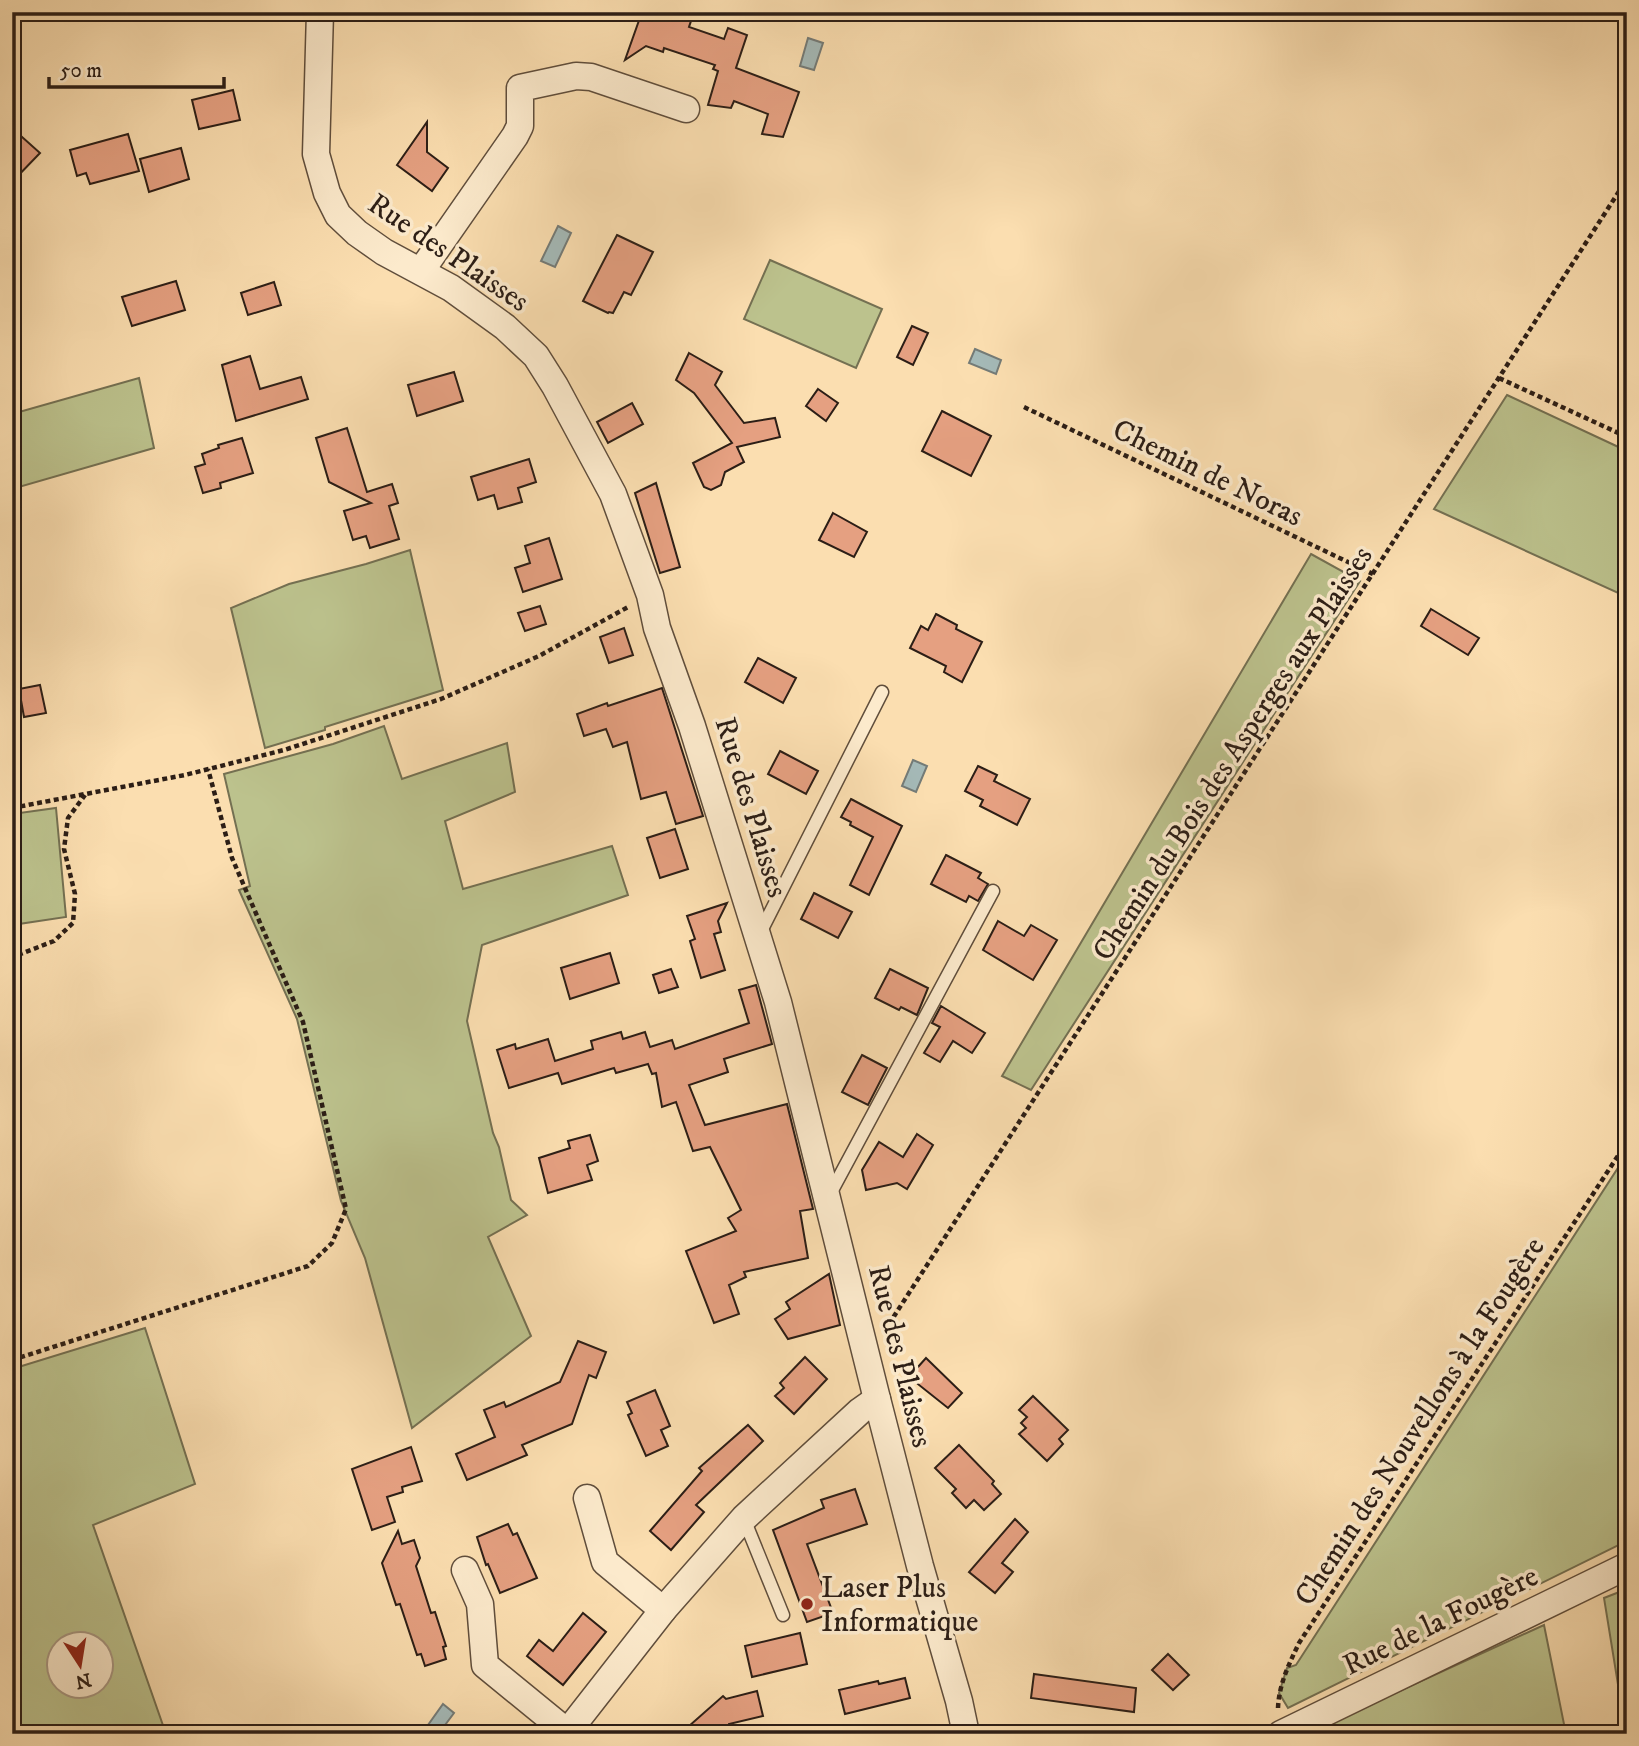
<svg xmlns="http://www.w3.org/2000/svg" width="1639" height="1746" font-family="'IM FELL DW Pica',serif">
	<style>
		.green { fill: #bcc28d; stroke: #747052; stroke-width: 2; fill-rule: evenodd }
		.water { fill: #a4b9b7; stroke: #747b77; stroke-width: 2 }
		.building { fill: #e5a081; stroke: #2c1e16; stroke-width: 2 }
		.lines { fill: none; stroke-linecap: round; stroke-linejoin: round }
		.lane-casing { stroke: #604e3c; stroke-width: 15 }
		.street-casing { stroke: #604e3c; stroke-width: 29 }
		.path { stroke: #2c1e16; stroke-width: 4.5; stroke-dasharray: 5 3.5; stroke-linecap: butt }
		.lane { stroke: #fceacc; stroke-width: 12 }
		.street { stroke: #fceacc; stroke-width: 26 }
		.poi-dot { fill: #8f2418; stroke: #fceacc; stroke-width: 2.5 }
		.labels { text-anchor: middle; stroke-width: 7; stroke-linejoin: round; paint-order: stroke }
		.street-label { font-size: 30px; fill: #2c1e16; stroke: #fceacc }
		.poi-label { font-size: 30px; fill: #2c1e16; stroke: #fceacc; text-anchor: start }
	</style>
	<rect width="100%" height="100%" fill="#fbdeb0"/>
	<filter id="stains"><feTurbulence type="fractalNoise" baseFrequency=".00286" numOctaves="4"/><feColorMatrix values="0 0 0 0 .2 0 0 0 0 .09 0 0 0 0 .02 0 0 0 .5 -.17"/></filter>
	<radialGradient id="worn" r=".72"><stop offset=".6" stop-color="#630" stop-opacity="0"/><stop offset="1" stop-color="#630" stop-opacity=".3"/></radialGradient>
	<!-- green -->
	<g class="green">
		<path d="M 770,260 L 882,309 L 856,368 L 744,319 Z"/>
		<path d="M 139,378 L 154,448 L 12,489 L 12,414 Z"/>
		<path d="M 1507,395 L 1627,451 L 1627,597 L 1434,509 Z"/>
		<path d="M 410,550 L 443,690 L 325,727 L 325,730 L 265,748 L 231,608 L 289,584 L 366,564 Z"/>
		<path d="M 1311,554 L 1360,581 L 1031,1090 L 1002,1076 Z"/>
		<path d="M 384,726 L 402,779 L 507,743 L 515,792 L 445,821 L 463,889 L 612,846 L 628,895 L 482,945 L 467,1021 L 493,1133 L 499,1147 L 511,1200 L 527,1215 L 488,1237 L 531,1336 L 412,1428 L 365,1258 L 341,1201 L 297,1019 L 239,890 L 250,886 L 224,774 L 333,744 Z"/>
		<path d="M 56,808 L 66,917 L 12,925 L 12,814 Z"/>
		<path d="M 1627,1154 L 1627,1541 L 1288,1708 L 1279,1693 L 1287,1668 L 1296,1665 Z"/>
		<path d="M 145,1328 L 195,1484 L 93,1525 L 166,1734 L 12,1734 L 12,1369 ZM 102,1644 L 102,1686 L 60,1686 L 60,1644 Z"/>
		<path d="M 1627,1589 L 1627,1734 L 1626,1734 L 1604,1598 Z"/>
		<path d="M 1544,1625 L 1566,1734 L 1315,1734 L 1351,1713 Z"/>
	</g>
	<!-- water -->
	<g class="water">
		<path d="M 808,38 L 823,43 L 814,70 L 800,66 Z"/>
		<path d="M 558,226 L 571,233 L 555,267 L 541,261 Z"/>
		<path d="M 975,349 L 1001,360 L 996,374 L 969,363 Z"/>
		<path d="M 913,760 L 927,766 L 916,792 L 902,786 Z"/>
		<path d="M 443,1704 L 454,1713 L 439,1733 L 428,1725 Z"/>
	</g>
	<!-- building -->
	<g class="building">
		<path d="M 642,12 L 676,12 L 692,18 L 689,27 L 724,39 L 728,28 L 747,35 L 736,68 L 799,92 L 783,137 L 762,134 L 768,114 L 734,101 L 731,108 L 708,105 L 718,71 L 713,69 L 715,65 L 664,48 L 663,52 L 646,46 L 625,60 Z"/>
		<path d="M 233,90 L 240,120 L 199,129 L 192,100 Z"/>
		<path d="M 427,122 L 427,152 L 448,168 L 432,191 L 397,165 Z"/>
		<path d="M 12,128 L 40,153 L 12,182 Z"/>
		<path d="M 128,134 L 139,171 L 90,184 L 86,173 L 77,176 L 70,150 Z"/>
		<path d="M 181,148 L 189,179 L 149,192 L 140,159 Z"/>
		<path d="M 617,235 L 653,252 L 631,295 L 624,292 L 613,313 L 609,312 L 608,313 L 583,301 Z"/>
		<path d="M 176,281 L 185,310 L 132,326 L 122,297 Z"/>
		<path d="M 274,282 L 281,305 L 248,315 L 241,293 Z"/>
		<path d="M 912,326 L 928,333 L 913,365 L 897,357 Z"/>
		<path d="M 689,353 L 722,372 L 715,385 L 744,423 L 775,418 L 780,437 L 737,447 L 744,462 L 725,472 L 721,485 L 711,490 L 704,487 L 693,463 L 732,443 L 694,393 L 676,380 Z"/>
		<path d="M 250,356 L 260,389 L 301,377 L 308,399 L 236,421 L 222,365 Z"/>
		<path d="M 454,372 L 463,401 L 417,416 L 408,385 Z"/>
		<path d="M 818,389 L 838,403 L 826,421 L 806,406 Z"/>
		<path d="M 632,403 L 643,424 L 608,443 L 597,422 Z"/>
		<path d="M 942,411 L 991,436 L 971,476 L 922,451 Z"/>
		<path d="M 347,428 L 367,492 L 392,484 L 398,503 L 389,506 L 399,539 L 370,548 L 366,536 L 353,540 L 344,511 L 371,503 L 329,482 L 316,438 Z"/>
		<path d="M 242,438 L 253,473 L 220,483 L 221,488 L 203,493 L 195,467 L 205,464 L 202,454 L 219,448 L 218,445 Z"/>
		<path d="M 529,459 L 536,482 L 518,488 L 522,502 L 498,509 L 494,495 L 478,500 L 471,477 Z"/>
		<path d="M 656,483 L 680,567 L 660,573 L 635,493 Z"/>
		<path d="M 833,513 L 867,532 L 854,557 L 819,540 Z"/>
		<path d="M 549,538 L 562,579 L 523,592 L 515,568 L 530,563 L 525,546 Z"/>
		<path d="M 540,606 L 546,624 L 525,631 L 518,613 Z"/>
		<path d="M 1431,609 L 1479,638 L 1468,655 L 1421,626 Z"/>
		<path d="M 936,614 L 957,625 L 956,629 L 982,642 L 962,682 L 944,672 L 946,666 L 910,648 L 921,626 L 928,630 Z"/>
		<path d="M 624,628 L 633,655 L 609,663 L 600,637 Z"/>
		<path d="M 758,658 L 796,678 L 783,703 L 745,682 Z"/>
		<path d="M 40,685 L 46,713 L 24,717 L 19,689 Z"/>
		<path d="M 662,688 L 703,816 L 676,824 L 666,792 L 641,799 L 627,742 L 613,747 L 606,729 L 584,736 L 577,714 L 607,703 L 608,706 Z"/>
		<path d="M 780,751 L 818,771 L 806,794 L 768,774 Z"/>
		<path d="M 978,766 L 997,775 L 994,781 L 1030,799 L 1017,825 L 980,806 L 983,800 L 965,791 Z"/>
		<path d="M 851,799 L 902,826 L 869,895 L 850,885 L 873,837 L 850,825 L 851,822 L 841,817 Z"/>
		<path d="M 675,829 L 688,869 L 660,878 L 647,838 Z"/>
		<path d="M 946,855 L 981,873 L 978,878 L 988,884 L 978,901 L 969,896 L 966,902 L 931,884 Z"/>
		<path d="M 814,893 L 852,912 L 838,938 L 801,919 Z"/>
		<path d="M 727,903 L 718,921 L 721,932 L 714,934 L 725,970 L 701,978 L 690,941 L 695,939 L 687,916 Z"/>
		<path d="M 998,921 L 1024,936 L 1031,925 L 1057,940 L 1033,980 L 983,950 Z"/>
		<path d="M 610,953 L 619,983 L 570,999 L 561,968 Z"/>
		<path d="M 671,969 L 678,987 L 659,993 L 653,975 Z"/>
		<path d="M 890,969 L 928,988 L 917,1015 L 901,1007 L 899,1010 L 875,998 Z"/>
		<path d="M 756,985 L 772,1044 L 724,1059 L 728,1072 L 689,1085 L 705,1125 L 787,1104 L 813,1209 L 800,1211 L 808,1258 L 744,1272 L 746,1277 L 729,1285 L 739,1314 L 714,1323 L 686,1251 L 736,1231 L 728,1218 L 741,1210 L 710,1147 L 693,1151 L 676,1102 L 662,1107 L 656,1073 L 652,1074 L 648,1064 L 616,1073 L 614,1068 L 562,1084 L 558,1073 L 509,1088 L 497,1050 L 515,1044 L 516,1049 L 548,1039 L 555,1061 L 593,1049 L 591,1041 L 621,1032 L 623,1039 L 645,1032 L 650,1047 L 672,1040 L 675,1049 L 749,1023 L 739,990 Z"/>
		<path d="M 941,1006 L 985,1033 L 972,1053 L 953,1041 L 940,1062 L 924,1053 L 940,1027 L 932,1023 Z"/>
		<path d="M 862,1055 L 887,1068 L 868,1105 L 842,1092 Z"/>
		<path d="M 917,1134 L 933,1145 L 907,1189 L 897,1183 L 866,1190 L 862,1170 L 879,1142 L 903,1157 Z"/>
		<path d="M 590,1135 L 598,1161 L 587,1165 L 592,1180 L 548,1193 L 539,1158 L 570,1148 L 568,1141 Z"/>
		<path d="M 829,1274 L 840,1325 L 788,1339 L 775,1319 L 790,1309 L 786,1302 Z"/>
		<path d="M 578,1341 L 606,1352 L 596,1378 L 589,1375 L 572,1424 L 522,1445 L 527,1455 L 467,1480 L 456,1454 L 495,1437 L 484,1410 L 504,1402 L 506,1407 L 560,1382 Z"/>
		<path d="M 805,1357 L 827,1379 L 794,1414 L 775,1396 L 784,1388 L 780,1383 Z"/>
		<path d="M 926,1358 L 962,1393 L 948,1408 L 909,1377 Z"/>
		<path d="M 655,1390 L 670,1426 L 661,1430 L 668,1446 L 646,1456 L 628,1415 L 632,1413 L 627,1402 Z"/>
		<path d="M 1033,1396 L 1068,1430 L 1059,1439 L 1063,1444 L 1047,1461 L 1019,1434 L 1026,1428 L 1021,1423 L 1027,1417 L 1019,1410 Z"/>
		<path d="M 748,1425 L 763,1441 L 696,1505 L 704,1512 L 671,1550 L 650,1531 L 702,1471 L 699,1468 Z"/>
		<path d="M 959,1445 L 994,1481 L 992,1484 L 1001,1494 L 984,1510 L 974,1500 L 966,1508 L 952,1493 L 956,1489 L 935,1468 Z"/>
		<path d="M 411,1447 L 422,1481 L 402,1487 L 403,1492 L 387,1497 L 395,1522 L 372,1530 L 352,1469 Z"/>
		<path d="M 855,1489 L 867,1524 L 807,1544 L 833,1613 L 807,1622 L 773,1530 L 824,1508 L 821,1500 Z"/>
		<path d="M 1015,1519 L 1028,1532 L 1002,1563 L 1013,1572 L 995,1593 L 969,1572 Z"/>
		<path d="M 508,1524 L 513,1535 L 517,1533 L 537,1578 L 500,1593 L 488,1564 L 486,1565 L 477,1537 Z"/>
		<path d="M 398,1531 L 402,1544 L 414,1540 L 420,1558 L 416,1566 L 431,1613 L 435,1612 L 446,1646 L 443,1647 L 446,1659 L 425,1666 L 421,1654 L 417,1655 L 400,1604 L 396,1605 L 382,1563 Z"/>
		<path d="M 583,1613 L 606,1632 L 563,1685 L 527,1656 L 539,1640 L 553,1651 Z"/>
		<path d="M 800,1633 L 807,1664 L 752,1677 L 745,1646 Z"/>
		<path d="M 1168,1654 L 1189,1675 L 1173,1690 L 1152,1670 Z"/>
		<path d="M 1034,1674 L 1136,1688 L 1134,1712 L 1031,1698 Z"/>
		<path d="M 905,1678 L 910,1698 L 845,1714 L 839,1690 L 878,1681 L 879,1684 Z"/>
		<path d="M 757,1691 L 763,1716 L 729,1724 L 729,1734 L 680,1734 L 723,1696 L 726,1699 Z"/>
	</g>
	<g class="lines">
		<defs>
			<g id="lane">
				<path d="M 759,935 L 882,692"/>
				<path d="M 829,1196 L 993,891"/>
				<path d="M 744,1519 L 783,1615"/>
			</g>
			<g id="street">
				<path d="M 320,12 L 316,154 L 327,193 L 338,215 L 357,233 L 384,252 L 451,288 L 505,327 L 536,356 L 555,386 L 613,494 L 650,595 L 657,628 L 692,726 L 778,1002 L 877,1399 L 920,1566 L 959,1701 L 966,1734"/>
				<path d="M 421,271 L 515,136 L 520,126 L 520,88 L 576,76 L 591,77 L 686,109"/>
				<path d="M 587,1498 L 605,1562 L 663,1610"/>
				<path d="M 465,1570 L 480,1604 L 485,1665 L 567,1732"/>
				<path d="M 566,1734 L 663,1610 L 744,1518 L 860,1411 L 877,1399"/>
				<path d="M 1281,1734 L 1627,1566"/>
			</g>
		</defs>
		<!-- lane casing -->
		<use href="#lane" class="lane-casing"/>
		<!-- street casing -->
		<use href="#street" class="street-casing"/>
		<!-- path -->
		<g class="path">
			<path d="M 1499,378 L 1627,437"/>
			<path d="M 1024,407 L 1373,574"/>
			<path d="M 12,808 L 185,775 L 284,750 L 441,699 L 539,656 L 628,607"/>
			<path d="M 18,955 L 54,941 L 73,923 L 75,894 L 64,849 L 68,818 L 85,795"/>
			<path d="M 882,1329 L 889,1324 L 1627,179"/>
			<path d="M 12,1360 L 308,1266 L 332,1243 L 346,1209 L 303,1022 L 232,858 L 208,769"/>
			<path d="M 1278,1708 C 1279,1684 1289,1664 1299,1643 L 1627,1142"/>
		</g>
		<!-- lane -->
		<use href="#lane" class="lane"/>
		<!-- street -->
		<use href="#street" class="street"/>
	</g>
	<!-- markers -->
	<circle class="poi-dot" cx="807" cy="1604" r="7"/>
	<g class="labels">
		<!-- street labels -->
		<g class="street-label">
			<text transform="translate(449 252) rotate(34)" y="10">Rue des Plaisses</text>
			<text transform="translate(1208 472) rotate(26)" y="10">Chemin de Noras</text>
			<text transform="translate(1232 753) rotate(-57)" y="10">Chemin du Bois des Asperges aux Plaisses</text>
			<text transform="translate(752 807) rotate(73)" y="10">Rue des Plaisses</text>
			<text transform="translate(901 1356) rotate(76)" y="10">Rue des Plaisses</text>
			<text transform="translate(1419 1421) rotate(-57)" y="10">Chemin des Nouvellons à la Fougère</text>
			<text transform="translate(1440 1620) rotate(-26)" y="10">Rue de la Fougère</text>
		</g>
		<!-- poi labels -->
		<g class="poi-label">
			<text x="821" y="1597">Laser Plus<tspan x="821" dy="34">Informatique</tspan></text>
		</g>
	</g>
	<!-- margin -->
	<rect width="1639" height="1746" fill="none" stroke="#fbdeb0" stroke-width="42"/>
	<rect x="14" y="14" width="1611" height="1718" fill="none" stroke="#2c1e16" stroke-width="3.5"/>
	<rect x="21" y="21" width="1597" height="1704" fill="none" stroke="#2c1e16" stroke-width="2"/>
	<!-- north arrow -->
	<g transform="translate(80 1665) rotate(168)"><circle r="33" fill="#fceacc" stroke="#a99883" stroke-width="2"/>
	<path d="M0-5L12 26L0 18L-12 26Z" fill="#8f2418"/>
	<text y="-10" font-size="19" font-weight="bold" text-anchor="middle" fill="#2c1e16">N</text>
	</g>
	<!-- scale -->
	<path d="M49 77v10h175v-10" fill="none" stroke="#2c1e16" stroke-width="3.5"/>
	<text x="60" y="77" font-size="21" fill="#2c1e16" stroke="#fceacc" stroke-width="5" paint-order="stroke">50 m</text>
	<rect width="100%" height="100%" filter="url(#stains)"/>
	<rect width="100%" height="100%" fill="url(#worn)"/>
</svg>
